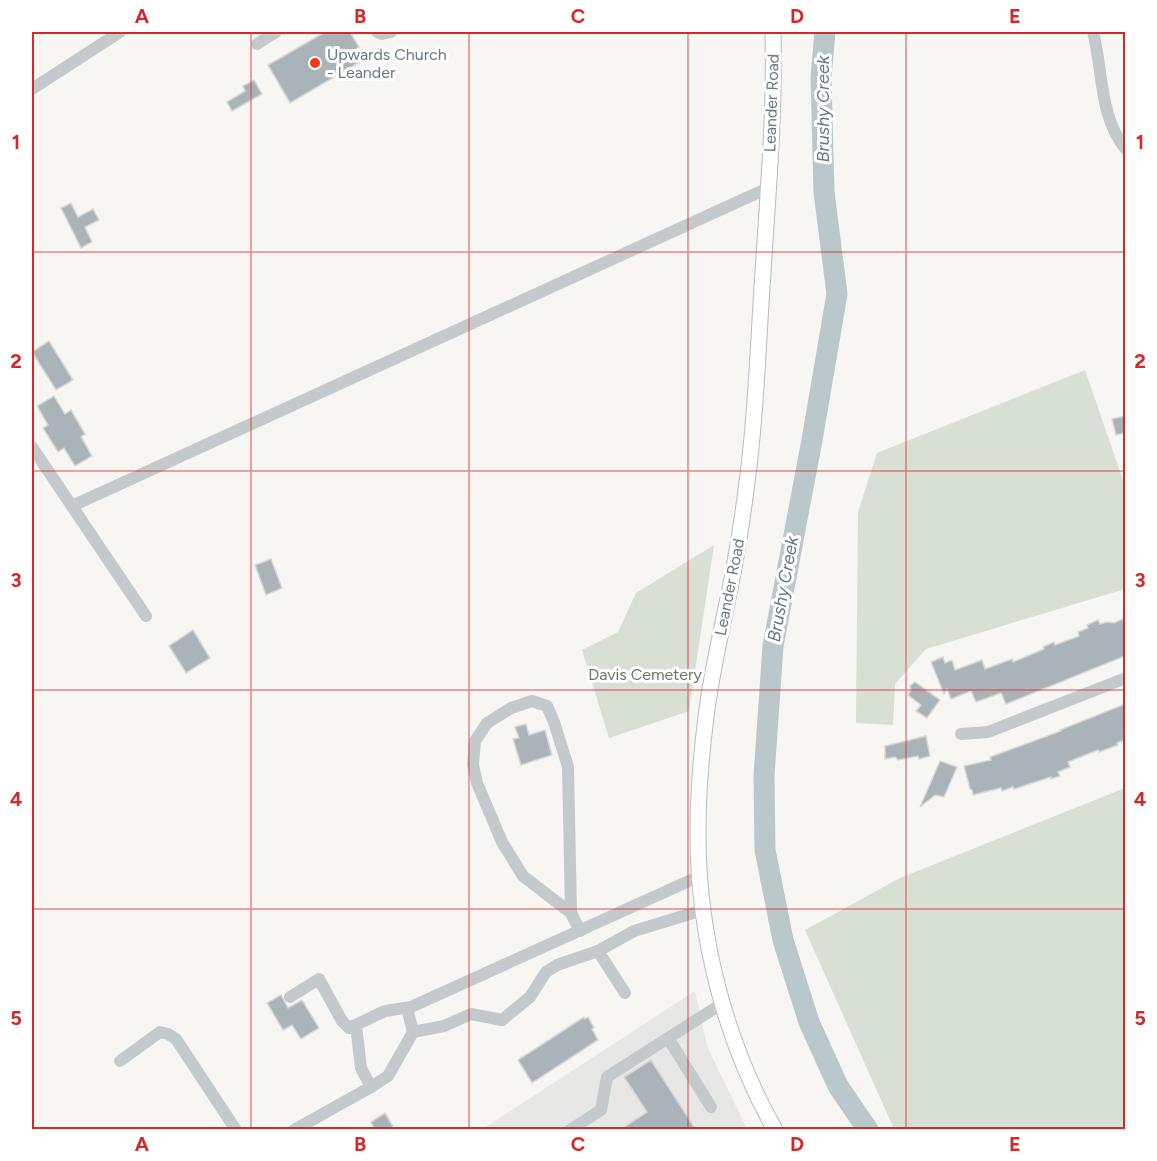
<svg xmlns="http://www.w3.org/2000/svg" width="1157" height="1161" font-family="Figtree,sans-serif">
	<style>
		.built { fill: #e7e8e6 }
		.green { fill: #d8dfd4 }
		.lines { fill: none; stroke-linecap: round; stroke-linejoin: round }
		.river { stroke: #bac8cc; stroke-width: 21 }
		.building { fill: #aab4b8; stroke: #d8d8d6; stroke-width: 1.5 }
		.major-casing { stroke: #b7bcbf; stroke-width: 17 }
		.minor { stroke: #c4c9cb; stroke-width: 12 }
		.major { stroke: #fff; stroke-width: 15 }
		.grid { fill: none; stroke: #d62828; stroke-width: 1.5; stroke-opacity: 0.55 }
		.poi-dot { fill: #f03b1a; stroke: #fff; stroke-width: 2 }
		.labels { text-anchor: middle; stroke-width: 6; stroke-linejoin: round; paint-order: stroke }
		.poi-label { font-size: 16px; fill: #637986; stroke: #fff; text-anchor: start }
		.street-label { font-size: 16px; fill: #637986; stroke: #fff }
		.park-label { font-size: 16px; fill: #66785f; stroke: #fff }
		.water-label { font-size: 18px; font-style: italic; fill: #5f7b83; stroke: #fff }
		.neatline { fill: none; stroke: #d62828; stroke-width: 2 }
		.grid-label { font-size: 20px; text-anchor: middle; font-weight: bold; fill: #d62828 }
	</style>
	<rect width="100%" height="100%" fill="#f7f6f3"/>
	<!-- built -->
	<path class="built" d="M 695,991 L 707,1046 L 747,1129 L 481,1130 Z"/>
	<!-- green -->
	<g class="green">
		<path d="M 1085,370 L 1125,486 L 1125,589 L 926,649 L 895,684 L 893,725 L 856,723 L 858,512 L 877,453 Z"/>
		<path d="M 714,545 L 689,711 L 609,738 L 582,650 L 618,632 L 636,593 Z"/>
		<path d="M 1125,788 L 1125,1129 L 894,1129 L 805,930 L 900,878 Z"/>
	</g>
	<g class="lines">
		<!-- river -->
		<path class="river" d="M 825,32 L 821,77 L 824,192 L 837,294 L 812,440 L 773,646 L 764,776 L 765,850 L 783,940 L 809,1022 L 838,1086 L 868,1130"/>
	</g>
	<!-- building -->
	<g class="building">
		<path d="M 325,32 L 350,32 L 359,47 L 353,51 L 360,62 L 290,103 L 268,65 Z"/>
		<path d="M 254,80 L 262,94 L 232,111 L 227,102 L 245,91 L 243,86 Z"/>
		<path d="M 71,203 L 78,217 L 93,209 L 99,220 L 85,227 L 92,242 L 81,248 L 61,208 Z"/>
		<path d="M 49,341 L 73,380 L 56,390 L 32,352 Z"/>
		<path d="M 54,396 L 65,414 L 71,410 L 85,434 L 81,437 L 92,456 L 75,466 L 64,448 L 58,452 L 43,428 L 48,425 L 37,406 Z"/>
		<path d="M 1125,416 L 1125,433 L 1116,435 L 1112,419 Z"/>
		<path d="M 271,559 L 282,588 L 266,595 L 255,565 Z"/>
		<path d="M 1125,618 L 1125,656 L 1006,704 L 1001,693 L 976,702 L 971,691 L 951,699 L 947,689 L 944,694 L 931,662 L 943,657 L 945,663 L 952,660 L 955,670 L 982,660 L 985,669 L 1012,659 L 1013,662 L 1044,649 L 1043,647 L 1054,642 L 1055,645 L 1079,636 L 1078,632 L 1088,628 L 1087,625 L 1098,620 L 1100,624 L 1107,622 L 1114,623 Z"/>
		<path d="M 193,630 L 210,658 L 186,673 L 169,646 Z"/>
		<path d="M 915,682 L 940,700 L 927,718 L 916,711 L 921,705 L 908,695 L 911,690 L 910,686 Z"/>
		<path d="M 1125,704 L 1125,740 L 1117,743 L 1118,745 L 1099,752 L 1098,750 L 1068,762 L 1070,767 L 1058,772 L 1060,776 L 1051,779 L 1051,777 L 1014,789 L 1013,787 L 1002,791 L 1001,788 L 973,795 L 972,790 L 970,789 L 964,766 L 991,760 L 990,757 L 1061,731 L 1060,730 Z"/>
		<path d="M 526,724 L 529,735 L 545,730 L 552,755 L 521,765 L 513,739 L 519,738 L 515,727 Z"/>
		<path d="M 926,736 L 930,756 L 919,759 L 918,756 L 898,760 L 895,757 L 885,759 L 885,746 Z"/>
		<path d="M 940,761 L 957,767 L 944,797 L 935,795 L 920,807 Z"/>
		<path d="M 281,995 L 288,1008 L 302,1000 L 319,1028 L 301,1039 L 292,1025 L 283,1030 L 267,1003 Z"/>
		<path d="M 584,1017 L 585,1019 L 588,1017 L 594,1028 L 592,1029 L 598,1040 L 532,1083 L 518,1060 Z"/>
		<path d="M 651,1060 L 696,1130 L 620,1130 L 647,1112 L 624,1077 Z"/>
		<path d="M 385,1113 L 395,1130 L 375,1130 L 371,1122 Z"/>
	</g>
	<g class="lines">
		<defs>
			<path id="major" d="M 773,32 C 775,112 768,192 763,272 C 758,345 756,418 746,490 C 743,514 739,539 735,562 C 726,614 712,665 706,717 C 701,756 698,795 698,834 C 698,936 725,1041 775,1130"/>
		</defs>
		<!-- major casing -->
		<use href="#major" class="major-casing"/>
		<!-- minor -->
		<g class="minor">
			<path d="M 377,32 L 382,34 L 391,32"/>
			<path d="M 1093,32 C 1103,69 1099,118 1126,149"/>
			<path d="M 257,44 L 276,32"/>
			<path d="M 32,89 L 120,32"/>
			<path d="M 32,447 L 146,616"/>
			<path d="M 72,506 L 768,188"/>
			<path d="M 961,734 L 988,732 L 1126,678"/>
			<path d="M 571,913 L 568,767 L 554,722 L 547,706 L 532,701 L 511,708 L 487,723 L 475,741 L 473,765 L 477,783 L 502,842 L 523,876 L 571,913 L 580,931"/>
			<path d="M 625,993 L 598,951 L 634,931 L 703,910"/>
			<path d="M 290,997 L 319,979 L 342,1021 L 349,1028 L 385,1011 L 411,1007 L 700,876"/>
			<path d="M 356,1025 L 361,1068 L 371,1087 L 388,1076 L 413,1032 L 407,1008"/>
			<path d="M 413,1032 L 444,1026 L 471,1014 L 502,1020 L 530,997 L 546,972 L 557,965 L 598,951"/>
			<path d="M 668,1038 L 711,1107"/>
			<path d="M 120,1061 L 160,1032 L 168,1034 L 176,1039 L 236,1130"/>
			<path d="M 294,1130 L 371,1087"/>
			<path d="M 570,1130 L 601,1110 L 607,1077 L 723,1003"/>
		</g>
		<!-- major -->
		<use href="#major" class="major"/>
	</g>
	<!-- grid -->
	<path class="grid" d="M 251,32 L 251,1130M 469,32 L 469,1130M 688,32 L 688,1130M 906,32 L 906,1130M 32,252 L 1126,252M 32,471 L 1126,471M 32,690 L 1126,690M 32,909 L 1126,909"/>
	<!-- markers -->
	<circle class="poi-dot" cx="315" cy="63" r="6"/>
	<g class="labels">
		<!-- poi labels -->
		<g class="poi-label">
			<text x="327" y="60">Upwards Church<tspan x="327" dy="18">- Leander</tspan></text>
		</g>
		<!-- street labels -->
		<g class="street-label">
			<text transform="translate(771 103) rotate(-88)" y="6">Leander Road</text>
			<text transform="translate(729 587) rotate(-79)" y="6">Leander Road</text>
		</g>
		<!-- park labels -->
		<g class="park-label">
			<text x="645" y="680">Davis Cemetery</text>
		</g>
		<!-- water labels -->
		<g class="water-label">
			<text transform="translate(823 109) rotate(-90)" y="6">Brushy Creek</text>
			<text transform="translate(783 589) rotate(-80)" y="6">Brushy Creek</text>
		</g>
	</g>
	<!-- border -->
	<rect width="1157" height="1161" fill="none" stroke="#ffffff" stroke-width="66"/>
	<rect x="33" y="33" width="1091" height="1095" class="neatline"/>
	<g class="grid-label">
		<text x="142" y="23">A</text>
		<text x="360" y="23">B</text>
		<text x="578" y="23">C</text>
		<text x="797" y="23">D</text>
		<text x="1015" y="23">E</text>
		<text x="16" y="149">1</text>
		<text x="1140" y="149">1</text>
		<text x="16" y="368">2</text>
		<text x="1140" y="368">2</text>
		<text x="16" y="587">3</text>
		<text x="1140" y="587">3</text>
		<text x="16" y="806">4</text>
		<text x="1140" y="806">4</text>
		<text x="16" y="1025">5</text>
		<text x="1140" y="1025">5</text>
		<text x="142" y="1151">A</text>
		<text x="360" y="1151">B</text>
		<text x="578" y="1151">C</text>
		<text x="797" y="1151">D</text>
		<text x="1015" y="1151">E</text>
	</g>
</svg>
